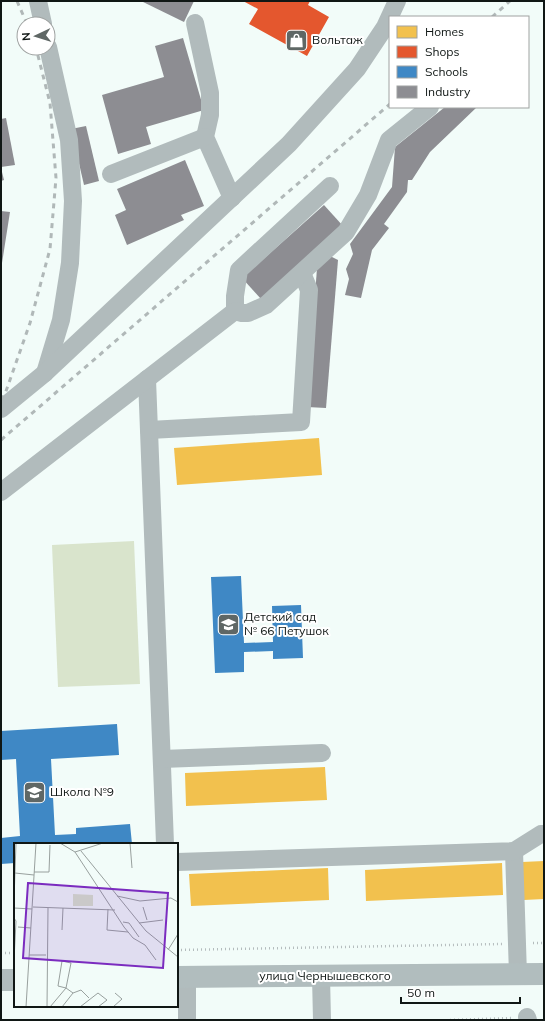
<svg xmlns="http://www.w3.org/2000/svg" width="545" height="1021" font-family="Mulish,sans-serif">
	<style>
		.grass { fill: #d9e4cc }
		.homes { fill: #f2c14e }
		.shops { fill: #e4572e }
		.schools { fill: #3f88c5 }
		.industry { fill: #8d8d92 }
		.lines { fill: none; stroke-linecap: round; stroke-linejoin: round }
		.path { stroke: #b4bcbd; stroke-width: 2.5; stroke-dasharray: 1 3; stroke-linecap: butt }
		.minor { stroke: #b1bbbc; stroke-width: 18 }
		.major { stroke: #b1bdbe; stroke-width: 22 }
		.rail { stroke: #b0b8b8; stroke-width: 3; stroke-dasharray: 5 5; stroke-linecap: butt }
		.labels { text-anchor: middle; stroke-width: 4; stroke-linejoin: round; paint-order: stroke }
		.poi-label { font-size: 12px; fill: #101715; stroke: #fff; text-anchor: start }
		.street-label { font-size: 12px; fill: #101715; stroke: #fff }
		.inset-road { fill: none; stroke: #98a09e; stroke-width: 1 }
		.view { fill: #7b2cbf; fill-opacity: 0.15; stroke: #7b2cbf; stroke-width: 2 }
		.inset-edge { fill: none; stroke: #101715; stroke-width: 2 }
	</style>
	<rect width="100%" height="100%" fill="#f2fcf9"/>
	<!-- grass -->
	<path class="grass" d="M 134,541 L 140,684 L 58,687 L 52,545 Z"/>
	<!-- homes -->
	<g class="homes">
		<path d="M 319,438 L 322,475 L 177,485 L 174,448 Z"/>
		<path d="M 325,767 L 327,800 L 186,806 L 185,773 Z"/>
		<path d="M 544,861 L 544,899 L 524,900 L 522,862 Z"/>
		<path d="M 502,863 L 503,895 L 366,901 L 365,870 Z"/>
		<path d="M 328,868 L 329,900 L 191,906 L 189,874 Z"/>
	</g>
	<!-- shops -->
	<path class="shops" d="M 243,1 L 310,1 L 308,5 L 329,17 L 307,56 L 249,24 L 258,9 Z"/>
	<!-- schools -->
	<g class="schools">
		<path d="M 241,576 L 244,643 L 273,642 L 272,606 L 301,605 L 303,658 L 273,659 L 273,651 L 244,652 L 244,672 L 215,673 L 211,577 Z"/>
		<path d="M 117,724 L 119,755 L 51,759 L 55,835 L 76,834 L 76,828 L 130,824 L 132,844 L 15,844 L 15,863 L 1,864 L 1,838 L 20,836 L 16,759 L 1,760 L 1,731 Z"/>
	</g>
	<!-- industry -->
	<g class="industry">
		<path d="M 141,1 L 194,1 L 184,22 Z"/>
		<path d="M 183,38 L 204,110 L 146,127 L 151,144 L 118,154 L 102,95 L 164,77 L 155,46 Z"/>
		<path d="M 445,107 L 477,107 L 430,152 L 412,180 L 408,180 L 407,192 L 384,224 L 389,228 L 372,250 L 361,298 L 345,295 L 349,279 L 346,269 L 353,254 L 350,244 L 392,187 L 395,147 Z"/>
		<path d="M 6,118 L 15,165 L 1,167 L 1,119 Z"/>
		<path d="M 86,126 L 99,181 L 84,185 L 71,129 Z"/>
		<path d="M 185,160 L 204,206 L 181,215 L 184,220 L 127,245 L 115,215 L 126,210 L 117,189 Z"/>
		<path d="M 1,168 L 4,180 L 1,181 Z"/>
		<path d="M 324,205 L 343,226 L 261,299 L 242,278 Z"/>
		<path d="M 1,211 L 10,212 L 2,263 L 1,263 Z"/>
		<path d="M 330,256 L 338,260 L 326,408 L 307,407 L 317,268 Z"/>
	</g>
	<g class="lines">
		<!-- path -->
		<g class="path">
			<path d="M 533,943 L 544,943"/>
			<path d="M 177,950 L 502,944"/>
			<path d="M 1,953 L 15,953"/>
			<path d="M 450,1020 L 512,1018"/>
		</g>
		<!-- minor -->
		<g class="minor">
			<path d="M 38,1 L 43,24"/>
			<path d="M 195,23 L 210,93 L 210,115 L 205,137 L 232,198"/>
			<path d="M 111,174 L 205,137"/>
			<path d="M 235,311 L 235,296 L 239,270 L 330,186"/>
			<path d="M 45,373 L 61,320 L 70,263 L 73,201 L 69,140 L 48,47"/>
			<path d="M 147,379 L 165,844"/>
			<path d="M 1,409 L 45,373 L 289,144 L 357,69 L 385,27 L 397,1"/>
			<path d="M 149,430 L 301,422 L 309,290 L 302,273"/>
			<path d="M 1,492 L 235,311 L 242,313 L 248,313 L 266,305 L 346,232 L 368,195 L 389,140 L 430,107"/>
			<path d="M 162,759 L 322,753"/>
			<path d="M 514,851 L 518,975"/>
			<path d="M 177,862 L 514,851 L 541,834 L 544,834"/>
			<path d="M 187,976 L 187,1020"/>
			<path d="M 321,976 L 322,1020"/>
			<path d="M 527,1017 L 528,1020"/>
		</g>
		<!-- major -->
		<g class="major">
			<path d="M 177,977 L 544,974"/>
			<path d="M 1,980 L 15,980"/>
		</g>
		<!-- rail -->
		<g class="rail">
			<path d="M 17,1 L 27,24"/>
			<path d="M 492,17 L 510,1"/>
			<path d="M 1,400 L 5,394 L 30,323 L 50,249 L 56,178 L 50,103 L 36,48"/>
			<path d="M 1,440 L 390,104"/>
		</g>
	</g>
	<!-- icons -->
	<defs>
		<symbol id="shop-square" viewBox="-11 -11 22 22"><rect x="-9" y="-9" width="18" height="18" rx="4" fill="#5f6765" stroke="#fff"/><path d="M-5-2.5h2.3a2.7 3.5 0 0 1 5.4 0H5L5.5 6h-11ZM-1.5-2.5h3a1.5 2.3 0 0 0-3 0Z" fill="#fff"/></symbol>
		<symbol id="school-square" viewBox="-11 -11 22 22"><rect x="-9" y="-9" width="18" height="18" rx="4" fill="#5f6765" stroke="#fff"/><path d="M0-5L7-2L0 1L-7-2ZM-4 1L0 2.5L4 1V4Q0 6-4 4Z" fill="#fff"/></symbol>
	</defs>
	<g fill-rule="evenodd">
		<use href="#shop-square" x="284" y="28" width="25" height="25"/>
		<use href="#school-square" x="216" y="612" width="25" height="25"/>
		<use href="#school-square" x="22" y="780" width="25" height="25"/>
	</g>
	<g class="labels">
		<!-- poi labels -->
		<g class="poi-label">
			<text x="312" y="44">Вольтаж</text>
			<text x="244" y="621">Детский сад<tspan x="244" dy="14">№ 66 Петушок</tspan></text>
			<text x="50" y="796">Школа №9</text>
		</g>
		<!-- street labels -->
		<g class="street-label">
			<text x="325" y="980">улица Чернышевского</text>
		</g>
	</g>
	<!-- overview -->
	<g transform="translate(14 843)">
		<rect width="164" height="164" fill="#f2fcf9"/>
		<path d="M 59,51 L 79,52 L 79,63 L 59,63 Z" fill="#d9e4cc"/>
		<path class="inset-road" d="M 46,0 L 61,9 L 89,0M 116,0 L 118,25M 67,8 L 132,88 L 164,114M 61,9 L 110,84 L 119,95 L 131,102 L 142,117M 20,29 L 35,29 L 36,2M 1,30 L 20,32M 103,53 L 126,58 L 157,55 L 164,59M 0,57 L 2,0M 19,64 L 101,67M 129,64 L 133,77M 0,65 L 18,66M 94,66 L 93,87 L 114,89M 0,75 L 2,78 L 0,117M 109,79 L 115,80 L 125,94M 125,80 L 149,77M 4,84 L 17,85M 48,87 L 49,65M 154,107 L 164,91M 15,112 L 32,112M 48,118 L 57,120 L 52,145 L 44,143 ZM 59,150 L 67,147 L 75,155M 12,164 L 22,0M 33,164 L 34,65M 36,164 L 52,145 L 59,150 L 48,164M 66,164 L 84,150 L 93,157 L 84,164M 99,164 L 108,156 L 101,150"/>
		<path class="view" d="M 14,40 L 154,50 L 149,125 L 9,115 Z"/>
		<rect width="164" height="164" class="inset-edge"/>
	</g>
	<!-- border -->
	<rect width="545" height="1021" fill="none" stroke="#101715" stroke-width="4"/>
	<!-- legend -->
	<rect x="389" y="16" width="140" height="92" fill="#ffffff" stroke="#9fa2a1"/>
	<rect x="397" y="26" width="20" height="12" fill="#f2c14e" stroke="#9fa2a1"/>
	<text x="425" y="36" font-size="12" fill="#101715">Homes</text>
	<rect x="397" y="46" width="20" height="12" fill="#e4572e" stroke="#9fa2a1"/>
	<text x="425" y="56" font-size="12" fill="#101715">Shops</text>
	<rect x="397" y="66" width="20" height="12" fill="#3f88c5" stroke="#9fa2a1"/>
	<text x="425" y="76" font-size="12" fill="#101715">Schools</text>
	<rect x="397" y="86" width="20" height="12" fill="#8d8d92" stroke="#9fa2a1"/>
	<text x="425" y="96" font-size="12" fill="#101715">Industry</text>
	<!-- north arrow -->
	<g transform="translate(36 36) rotate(266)"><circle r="19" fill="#ffffff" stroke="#9fa2a1"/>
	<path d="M0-3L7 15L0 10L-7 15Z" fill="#5f6765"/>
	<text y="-6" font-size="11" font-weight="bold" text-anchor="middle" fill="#101715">N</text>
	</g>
	<!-- scale -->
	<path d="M401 997v6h119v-6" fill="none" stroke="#101715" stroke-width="2"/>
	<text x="407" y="997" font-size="12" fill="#101715" stroke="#ffffff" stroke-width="3" paint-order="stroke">50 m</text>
</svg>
